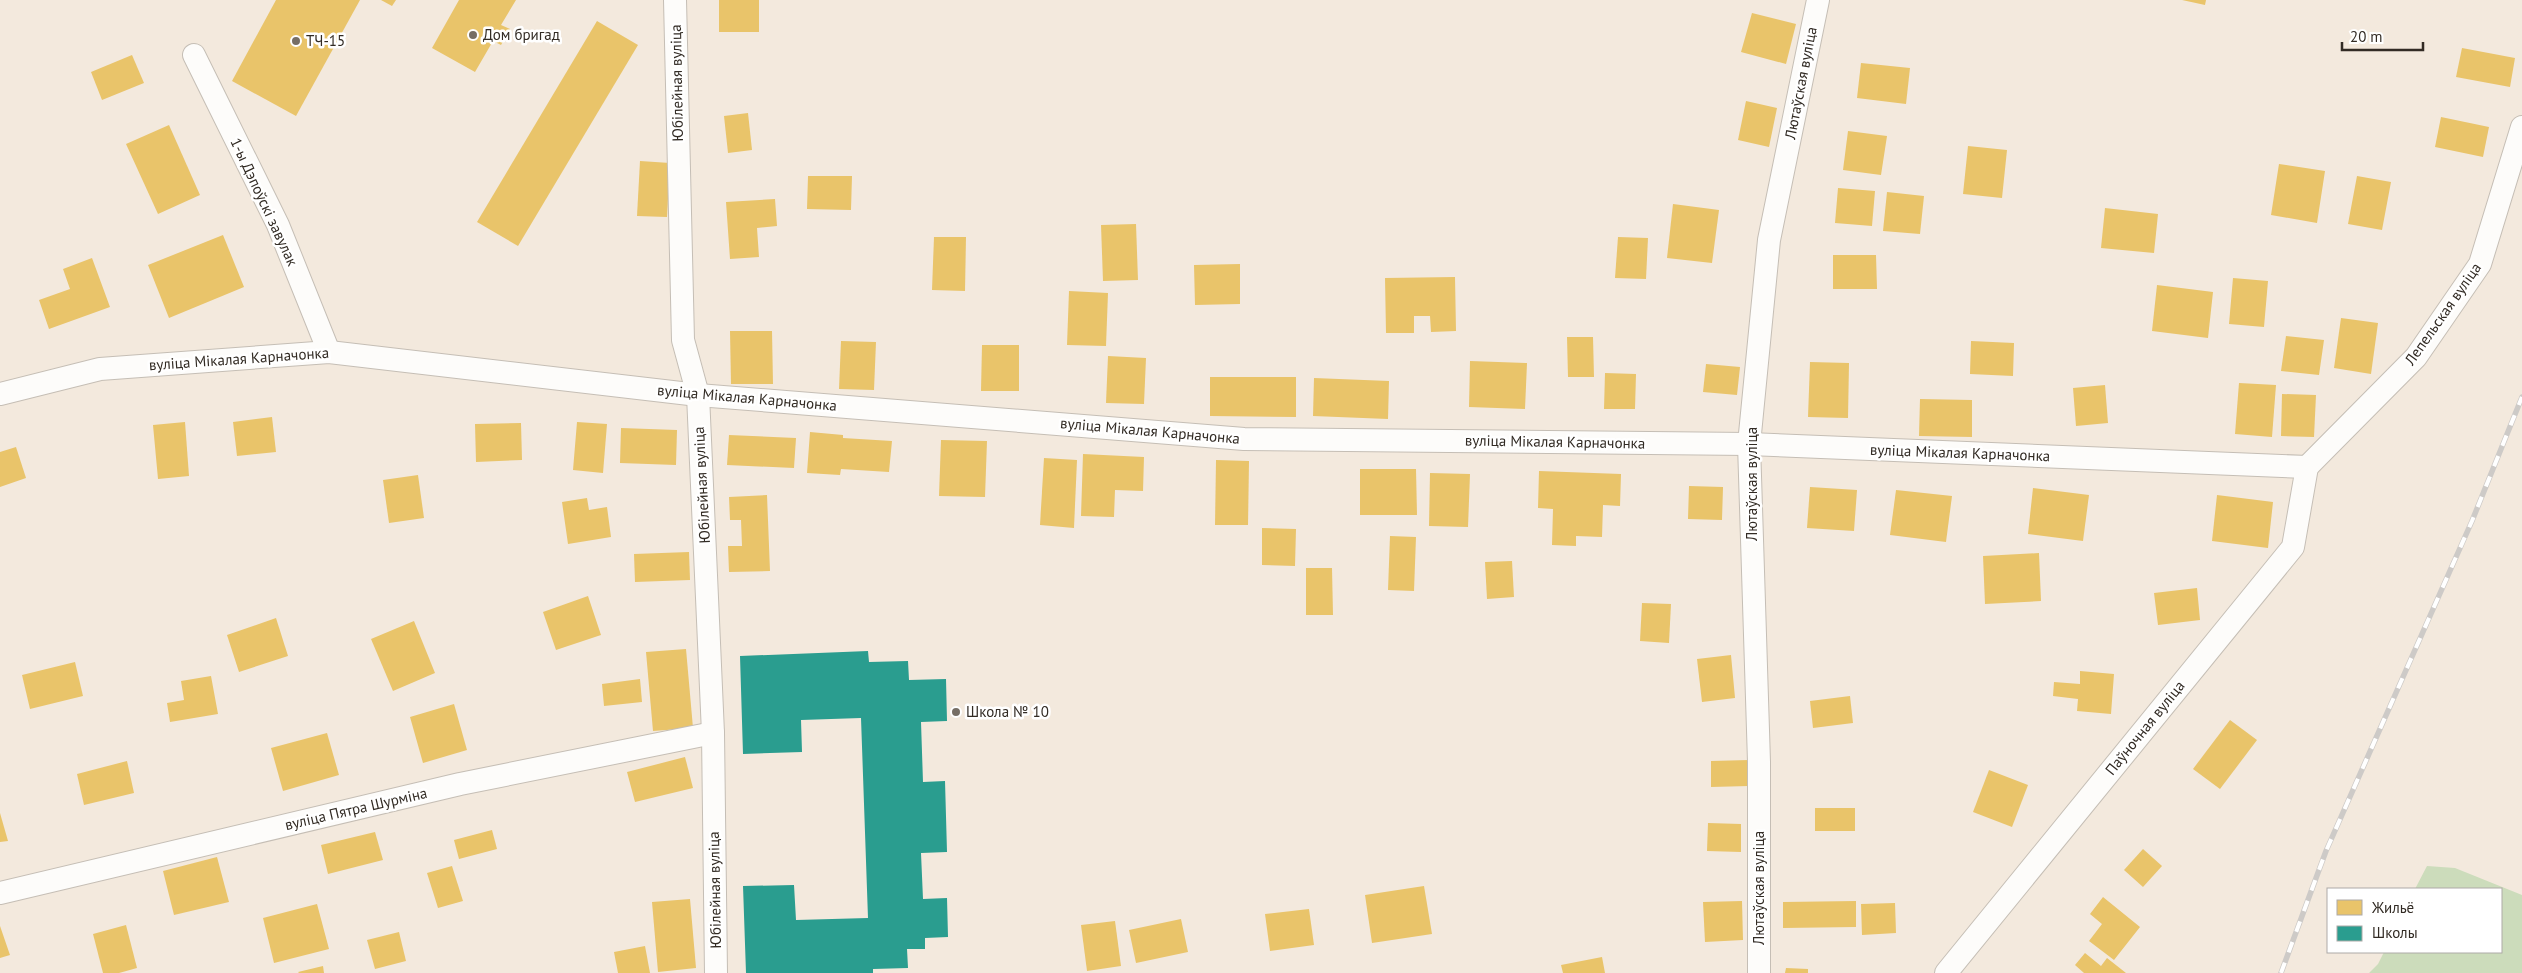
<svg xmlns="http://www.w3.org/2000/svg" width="2522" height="973" font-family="'PT Sans',sans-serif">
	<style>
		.green { fill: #ccdcbb }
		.homes { fill: #e9c46a }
		.schools { fill: #2a9d8f }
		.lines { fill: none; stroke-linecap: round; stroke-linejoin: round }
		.minor-casing { stroke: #c5beb5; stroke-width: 24 }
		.minor { stroke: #fdfcfa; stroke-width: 22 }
		.rail-casing { stroke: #cdcac7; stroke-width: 5.5 }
		.rail { stroke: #fff; stroke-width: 4; stroke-dasharray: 11; stroke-linecap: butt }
		.poi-dot { fill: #766e65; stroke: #fff; stroke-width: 2 }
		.labels { text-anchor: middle; stroke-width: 5; stroke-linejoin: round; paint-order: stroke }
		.poi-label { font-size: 15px; fill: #322b24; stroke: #fff; text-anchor: start }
		.street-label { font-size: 15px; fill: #322b24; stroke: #fff }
	</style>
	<rect width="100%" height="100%" fill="#f3e9dd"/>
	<!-- green -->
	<path class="green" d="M 2427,866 L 2455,868 L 2522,895 L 2522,973 L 2369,973 L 2378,964 L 2384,952 L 2501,952 L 2501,889 L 2415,889 Z"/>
	<!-- homes -->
	<g class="homes">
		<path d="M 276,0 L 360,0 L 296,116 L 232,81 Z"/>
		<path d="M 381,0 L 396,0 L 392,6 Z"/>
		<path d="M 459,0 L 516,0 L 501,25 L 510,29 L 501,45 L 493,41 L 475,72 L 432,48 Z"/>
		<rect x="719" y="0" width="40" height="32"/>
		<path d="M 2182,0 L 2206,0 L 2205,5 Z"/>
		<path d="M 1752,13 L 1796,24 L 1786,64 L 1741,52 Z"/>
		<path d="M 597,21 L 638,45 L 518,246 L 477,222 Z"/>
		<path d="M 2462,48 L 2515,58 L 2510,87 L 2456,77 Z"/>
		<path d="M 132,55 L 144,83 L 102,100 L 91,72 Z"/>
		<path d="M 1861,63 L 1910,68 L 1906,104 L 1857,98 Z"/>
		<path d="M 1746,101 L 1777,108 L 1769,147 L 1738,140 Z"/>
		<path d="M 748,113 L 752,150 L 728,153 L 724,116 Z"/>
		<path d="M 2441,117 L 2489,127 L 2483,157 L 2435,147 Z"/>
		<path d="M 169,125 L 200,195 L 158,214 L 126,144 Z"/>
		<path d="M 1848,131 L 1887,136 L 1881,175 L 1843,170 Z"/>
		<path d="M 1968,146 L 2007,150 L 2002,198 L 1963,194 Z"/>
		<path d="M 640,161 L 670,163 L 667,217 L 637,216 Z"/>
		<path d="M 2279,164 L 2325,171 L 2317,223 L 2271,215 Z"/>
		<path d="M 808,176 L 852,176 L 851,210 L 807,209 Z"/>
		<path d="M 2357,176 L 2391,182 L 2382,230 L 2348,224 Z"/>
		<path d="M 1838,188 L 1875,191 L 1872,226 L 1835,223 Z"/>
		<path d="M 1887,192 L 1924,196 L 1920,234 L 1883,231 Z"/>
		<path d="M 775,199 L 777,226 L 757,228 L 759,257 L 730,259 L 726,202 Z"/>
		<path d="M 1673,204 L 1719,210 L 1712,263 L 1667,258 Z"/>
		<path d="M 2105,208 L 2158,214 L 2154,253 L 2101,248 Z"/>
		<path d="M 1136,224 L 1138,280 L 1103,281 L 1101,225 Z"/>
		<path d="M 223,235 L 244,287 L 169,318 L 148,265 Z"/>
		<path d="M 934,237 L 966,237 L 965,291 L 932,290 Z"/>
		<path d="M 1618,237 L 1648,238 L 1646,279 L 1615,278 Z"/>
		<path d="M 1833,255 L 1876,255 L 1877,289 L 1833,289 Z"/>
		<path d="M 92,258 L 110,307 L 49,329 L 39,300 L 70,289 L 63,269 Z"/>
		<path d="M 1240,264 L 1240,304 L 1195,305 L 1194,265 Z"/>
		<path d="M 1455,277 L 1456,331 L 1431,332 L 1430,316 L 1414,316 L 1414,333 L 1386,333 L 1385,278 Z"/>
		<path d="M 2233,278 L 2268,281 L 2264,327 L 2229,324 Z"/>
		<path d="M 2157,285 L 2213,292 L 2208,338 L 2152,331 Z"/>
		<path d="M 1069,291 L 1108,293 L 1106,346 L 1067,345 Z"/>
		<path d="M 2341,318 L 2378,323 L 2371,374 L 2334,368 Z"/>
		<path d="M 730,331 L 772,331 L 773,384 L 731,384 Z"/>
		<path d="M 2286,336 L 2324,340 L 2319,375 L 2281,371 Z"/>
		<path d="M 1567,337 L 1593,337 L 1594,377 L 1568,377 Z"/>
		<path d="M 841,341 L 876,342 L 874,390 L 839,389 Z"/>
		<path d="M 1971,341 L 2014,343 L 2013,376 L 1970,374 Z"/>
		<path d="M 982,345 L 1019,345 L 1019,391 L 981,391 Z"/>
		<path d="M 1108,356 L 1146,358 L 1144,404 L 1106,403 Z"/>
		<path d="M 1470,361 L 1527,363 L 1525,409 L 1469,407 Z"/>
		<path d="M 1810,362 L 1849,363 L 1848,418 L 1808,417 Z"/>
		<path d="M 1706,364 L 1740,367 L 1737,395 L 1703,392 Z"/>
		<path d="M 1605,373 L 1636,374 L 1635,409 L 1604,409 Z"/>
		<path d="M 1210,377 L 1296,377 L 1296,417 L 1210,416 Z"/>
		<path d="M 1314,378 L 1389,381 L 1388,419 L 1313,416 Z"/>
		<path d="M 2239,383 L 2276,385 L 2272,437 L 2235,434 Z"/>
		<path d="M 2105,385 L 2108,423 L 2076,426 L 2073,388 Z"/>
		<path d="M 2282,394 L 2316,395 L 2314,437 L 2281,436 Z"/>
		<path d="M 1920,399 L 1972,400 L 1972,437 L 1919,436 Z"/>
		<path d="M 272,417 L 276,452 L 237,456 L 233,422 Z"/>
		<path d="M 185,422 L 189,476 L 158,479 L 153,425 Z"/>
		<path d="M 577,422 L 607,424 L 603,473 L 573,470 Z"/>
		<path d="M 521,423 L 522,460 L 476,462 L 475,424 Z"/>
		<path d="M 621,428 L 677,430 L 676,465 L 620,463 Z"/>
		<path d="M 810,432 L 843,435 L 843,438 L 892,441 L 889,472 L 841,469 L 840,475 L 807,473 Z"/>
		<path d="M 729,435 L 796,438 L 794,468 L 727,465 Z"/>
		<path d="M 941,440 L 987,441 L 985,497 L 939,496 Z"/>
		<path d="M 16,447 L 26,478 L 0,487 L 0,452 Z"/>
		<path d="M 1083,454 L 1144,457 L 1143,491 L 1115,490 L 1114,517 L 1081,516 Z"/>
		<path d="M 1044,458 L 1077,460 L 1074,528 L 1040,525 Z"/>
		<path d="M 1216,460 L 1249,461 L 1248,525 L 1215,525 Z"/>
		<path d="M 1360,469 L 1416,469 L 1417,515 L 1360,515 Z"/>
		<path d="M 1539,471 L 1621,474 L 1620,506 L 1603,505 L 1602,537 L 1576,536 L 1576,546 L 1552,545 L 1553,509 L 1538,508 Z"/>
		<path d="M 1430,473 L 1470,474 L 1468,527 L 1429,526 Z"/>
		<path d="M 418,475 L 424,518 L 389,523 L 383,480 Z"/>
		<path d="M 1689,486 L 1723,487 L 1722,520 L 1688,519 Z"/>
		<path d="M 1810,487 L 1857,490 L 1854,531 L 1807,528 Z"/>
		<path d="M 2033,488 L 2089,495 L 2083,541 L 2028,534 Z"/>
		<path d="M 1896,490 L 1952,496 L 1946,542 L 1890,535 Z"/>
		<path d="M 767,495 L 770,571 L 729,572 L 728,546 L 742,546 L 741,520 L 730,520 L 729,497 Z"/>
		<path d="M 2217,495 L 2273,502 L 2268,548 L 2212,541 Z"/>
		<path d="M 587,498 L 589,510 L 607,507 L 611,537 L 568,544 L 562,502 Z"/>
		<path d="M 1262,528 L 1296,529 L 1295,566 L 1262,565 Z"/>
		<path d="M 1390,536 L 1416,537 L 1414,591 L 1388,590 Z"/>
		<path d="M 689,552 L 690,580 L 635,582 L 634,554 Z"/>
		<path d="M 2039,553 L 2041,601 L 1985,604 L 1983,556 Z"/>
		<path d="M 1512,561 L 1514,597 L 1487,599 L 1485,562 Z"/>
		<path d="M 1306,568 L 1332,568 L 1333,615 L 1306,615 Z"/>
		<path d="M 2197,588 L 2200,620 L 2158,625 L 2154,593 Z"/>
		<path d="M 588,596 L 601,635 L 556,650 L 543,612 Z"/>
		<path d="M 1642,603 L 1671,604 L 1669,643 L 1640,641 Z"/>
		<path d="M 276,618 L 288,656 L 239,672 L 227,635 Z"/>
		<path d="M 414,621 L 435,673 L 393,691 L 371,639 Z"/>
		<path d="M 686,649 L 693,728 L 653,731 L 646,652 Z"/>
		<path d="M 1731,655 L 1735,698 L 1702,702 L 1697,659 Z"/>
		<path d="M 75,662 L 83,696 L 30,709 L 22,675 Z"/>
		<path d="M 2080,671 L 2114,674 L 2111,714 L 2077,711 L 2078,699 L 2053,696 L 2054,682 L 2080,684 Z"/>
		<path d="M 211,676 L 218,714 L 170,722 L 167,703 L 184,700 L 181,681 Z"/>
		<path d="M 640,679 L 642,702 L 604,706 L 602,684 Z"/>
		<path d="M 1850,696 L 1853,723 L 1813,728 L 1810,701 Z"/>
		<path d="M 454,704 L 467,750 L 423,763 L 410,717 Z"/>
		<path d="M 2230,720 L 2257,740 L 2220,789 L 2193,769 Z"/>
		<path d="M 327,733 L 339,775 L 283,791 L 271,748 Z"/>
		<path d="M 685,757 L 693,788 L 635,802 L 627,772 Z"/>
		<path d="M 1749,760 L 1749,786 L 1711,787 L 1711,761 Z"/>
		<path d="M 127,761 L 134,793 L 84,805 L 77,774 Z"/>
		<path d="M 1989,770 L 2028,785 L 2012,827 L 1973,812 Z"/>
		<rect x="1815" y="808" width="40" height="23"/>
		<path d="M 0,813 L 8,841 L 0,842 Z"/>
		<path d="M 1708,823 L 1741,824 L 1741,852 L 1707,851 Z"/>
		<path d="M 492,830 L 497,849 L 459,859 L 454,840 Z"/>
		<path d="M 375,832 L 383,860 L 328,874 L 321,845 Z"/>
		<path d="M 2143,849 L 2162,866 L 2143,887 L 2124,870 Z"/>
		<path d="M 217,857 L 229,902 L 174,915 L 163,871 Z"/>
		<path d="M 452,866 L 463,901 L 438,908 L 427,873 Z"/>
		<path d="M 1424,886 L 1432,934 L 1372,943 L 1365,895 Z"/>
		<path d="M 2103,897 L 2140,927 L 2114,960 L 2089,941 L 2102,924 L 2090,914 Z"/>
		<path d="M 690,899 L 696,968 L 658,972 L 652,902 Z"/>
		<path d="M 1742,901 L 1743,940 L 1705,942 L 1703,902 Z"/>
		<path d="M 1856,901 L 1856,927 L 1783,928 L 1783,902 Z"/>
		<path d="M 1895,903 L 1896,933 L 1862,935 L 1861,904 Z"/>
		<path d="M 317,904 L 329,949 L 274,963 L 263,918 Z"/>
		<path d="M 1309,909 L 1314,945 L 1270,951 L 1265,914 Z"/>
		<path d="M 1181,919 L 1188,952 L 1136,963 L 1129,930 Z"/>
		<path d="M 1115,921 L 1121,966 L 1087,971 L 1081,925 Z"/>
		<path d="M 126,925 L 137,968 L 119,973 L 103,973 L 93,934 Z"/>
		<path d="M 0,926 L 10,955 L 0,958 Z"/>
		<path d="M 399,932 L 406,961 L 375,969 L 367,940 Z"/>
		<path d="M 645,946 L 650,973 L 618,973 L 614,952 Z"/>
		<path d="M 2085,953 L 2101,966 L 2107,958 L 2126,973 L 2084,973 L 2075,965 Z"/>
		<path d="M 1602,957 L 1605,973 L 1563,973 L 1561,965 Z"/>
		<path d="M 323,966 L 324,973 L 299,973 L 298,972 Z"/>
		<path d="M 1786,968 L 1808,969 L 1808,973 L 1785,973 Z"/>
	</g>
	<!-- schools -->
	<path class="schools" d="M 868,651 L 869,662 L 908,661 L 909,680 L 946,679 L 947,721 L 921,722 L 923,782 L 945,781 L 947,852 L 921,853 L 923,899 L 947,898 L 948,937 L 925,938 L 925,949 L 907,949 L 908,968 L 873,969 L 873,973 L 746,973 L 743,886 L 794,885 L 796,920 L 868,918 L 861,718 L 801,720 L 802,752 L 743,754 L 740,656 Z"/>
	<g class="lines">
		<defs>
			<g id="minor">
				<path d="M 675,0 L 683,340 L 698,395 L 713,733 L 716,973"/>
				<path d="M 194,55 L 278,225 L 329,352"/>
				<path d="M 0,394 L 100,369 L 329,352 L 698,395 L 1244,439 L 1749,444 L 2307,467"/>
				<path d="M 2307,467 L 2416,357 L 2480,264 L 2522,127"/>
				<path d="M 0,893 L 460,784 L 713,733"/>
				<path d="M 1759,973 L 1759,762 L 1749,444 L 1769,240 L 1818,0"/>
				<path d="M 1946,973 L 2293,547 L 2307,467"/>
			</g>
		</defs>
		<!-- minor casing -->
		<use href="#minor" class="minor-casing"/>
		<!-- minor -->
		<use href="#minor" class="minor"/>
		<defs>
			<path id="rail" d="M 2281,973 L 2326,851 L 2472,521 L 2522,397"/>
		</defs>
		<!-- rail casing -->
		<use href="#rail" class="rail-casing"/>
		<!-- rail -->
		<use href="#rail" class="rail"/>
	</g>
	<!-- markers -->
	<g class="poi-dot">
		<circle cx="473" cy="35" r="5"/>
		<circle cx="296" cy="41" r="5"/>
		<circle cx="956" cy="712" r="5"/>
	</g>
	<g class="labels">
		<!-- poi labels -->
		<g class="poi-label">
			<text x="483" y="40">Дом бригад</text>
			<text x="306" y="46">ТЧ-15</text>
			<text x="966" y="717">Школа № 10</text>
		</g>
		<!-- street labels -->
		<g class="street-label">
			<text transform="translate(677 83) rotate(-91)" y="5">Юбілейная вуліца</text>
			<text transform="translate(1801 83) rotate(-79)" y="5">Лютаўская вуліца</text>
			<text transform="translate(264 202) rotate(65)" y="5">1-ы Дэпоўскі завулак</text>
			<text transform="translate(2443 314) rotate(-55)" y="5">Лепельская вуліца</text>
			<text transform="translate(239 359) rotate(-4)" y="5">вуліца Мікалая Карначонка</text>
			<text transform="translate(747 398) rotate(5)" y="5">вуліца Мікалая Карначонка</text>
			<text transform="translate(1150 431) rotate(5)" y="5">вуліца Мікалая Карначонка</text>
			<text transform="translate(1555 442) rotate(1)" y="5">вуліца Мікалая Карначонка</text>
			<text transform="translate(1960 453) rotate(2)" y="5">вуліца Мікалая Карначонка</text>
			<text transform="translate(1752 484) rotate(-90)" y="5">Лютаўская вуліца</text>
			<text transform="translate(702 485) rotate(-93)" y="5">Юбілейная вуліца</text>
			<text transform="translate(2145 728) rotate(-51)" y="5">Паўночная вуліца</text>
			<text transform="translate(356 809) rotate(-13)" y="5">вуліца Пятра Шурміна</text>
			<text transform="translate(1759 888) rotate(-90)" y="5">Лютаўская вуліца</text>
			<text transform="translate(715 890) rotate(-91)" y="5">Юбілейная вуліца</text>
		</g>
	</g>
	<!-- legend -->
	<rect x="2327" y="888" width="175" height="65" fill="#ffffff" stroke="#adaaa7"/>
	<rect x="2337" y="900" width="25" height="15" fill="#e9c46a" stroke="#adaaa7"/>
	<text x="2372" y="913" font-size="15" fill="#322b24">Жильё</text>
	<rect x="2337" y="926" width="25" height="15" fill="#2a9d8f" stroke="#adaaa7"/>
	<text x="2372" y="938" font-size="15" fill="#322b24">Школы</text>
	<!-- scale -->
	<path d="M2342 42v8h81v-8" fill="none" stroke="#322b24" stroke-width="2.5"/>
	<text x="2350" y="42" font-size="15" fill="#322b24" stroke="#ffffff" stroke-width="4" paint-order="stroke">20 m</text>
</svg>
